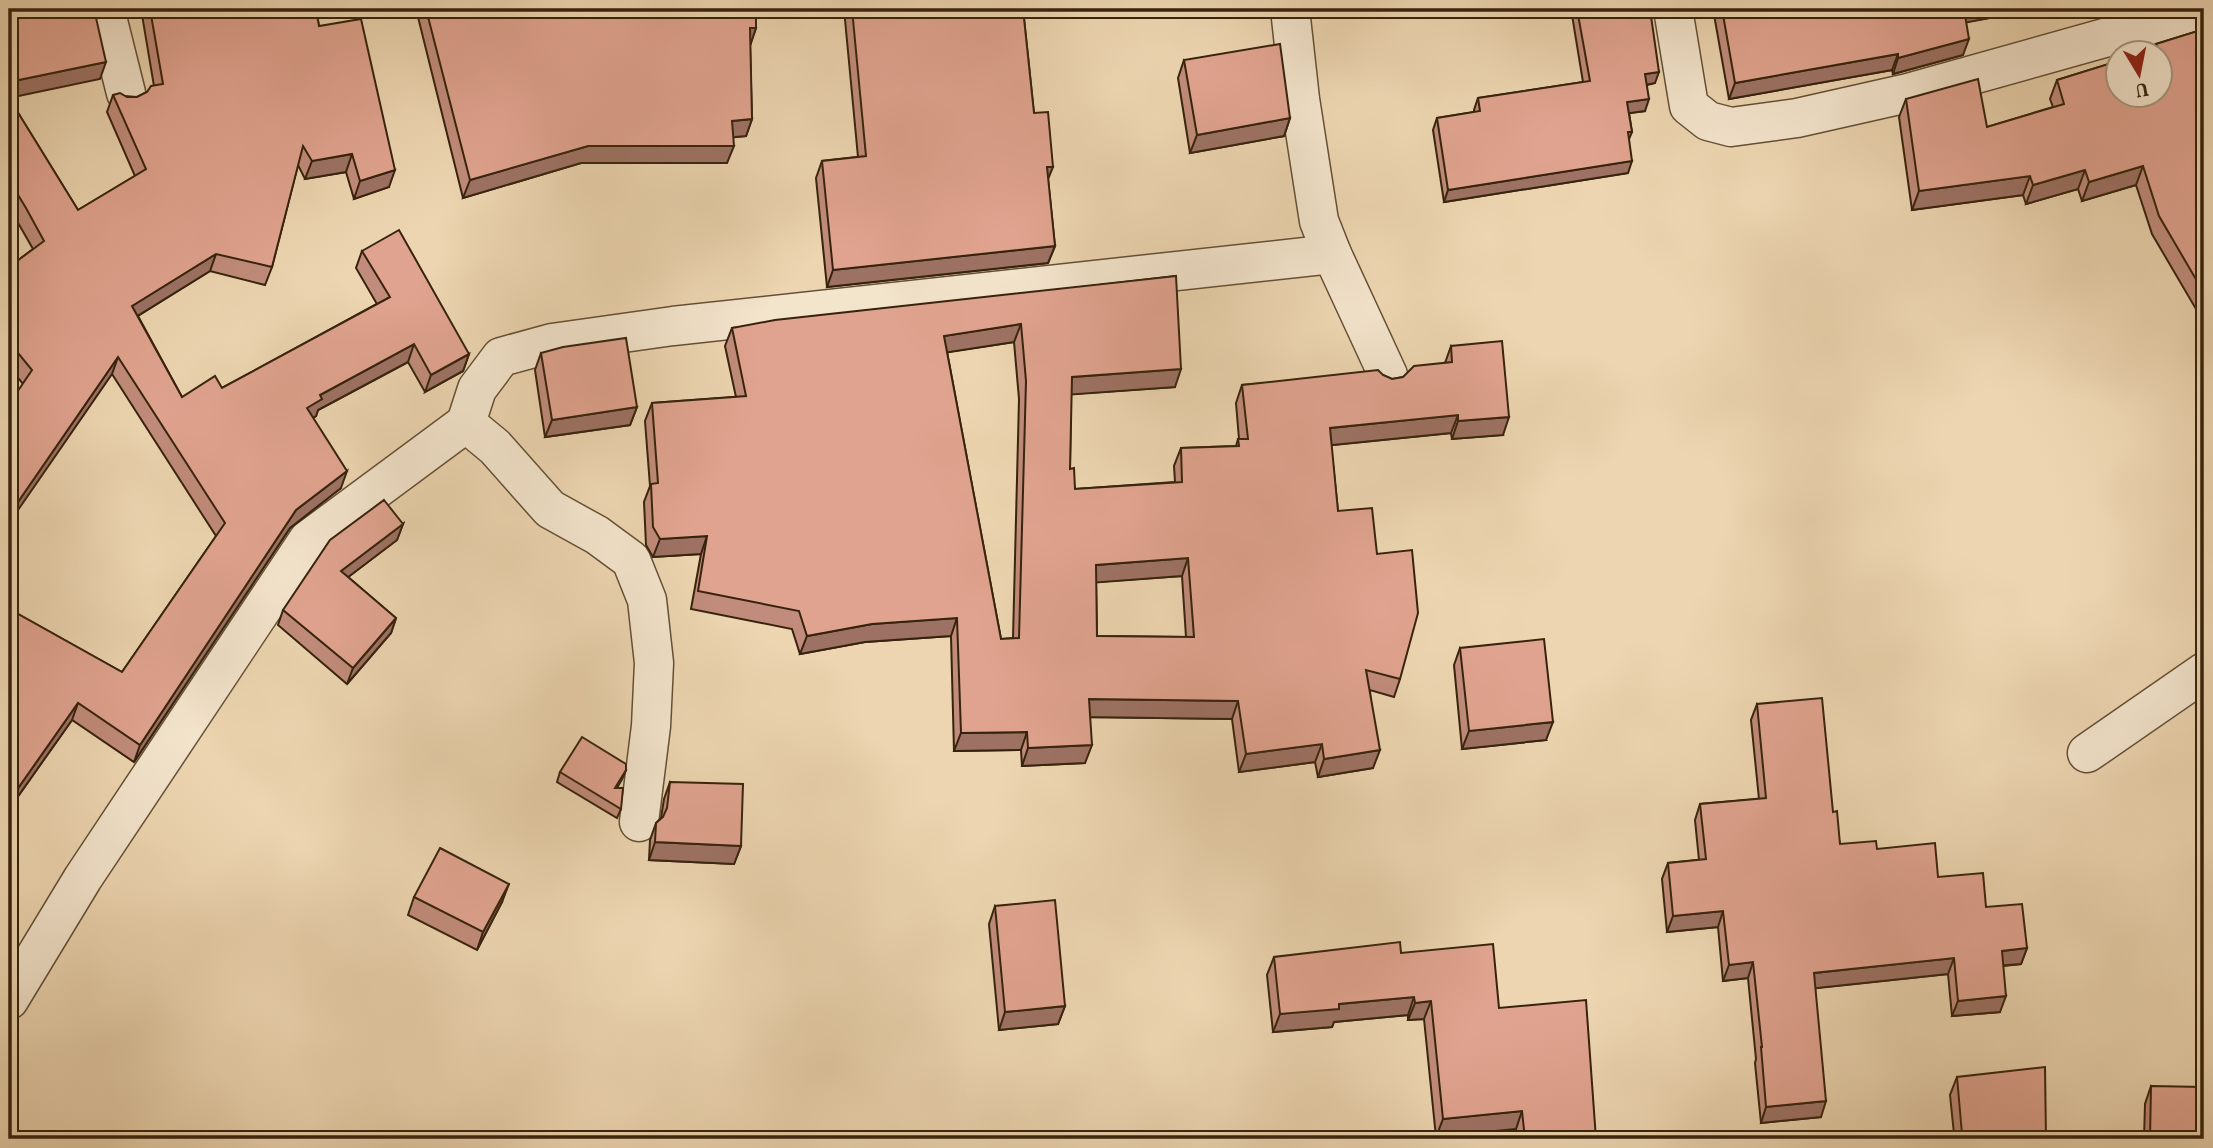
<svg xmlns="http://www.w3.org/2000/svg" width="2213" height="1148" font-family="Vollkorn,serif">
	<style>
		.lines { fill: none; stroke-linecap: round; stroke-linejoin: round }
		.minor-casing { stroke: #645036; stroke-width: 41 }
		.minor { stroke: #f3e4cc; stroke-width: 38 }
		.wall { fill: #c18c7b; stroke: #37230d; stroke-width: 2; fill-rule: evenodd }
		.shaded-wall { fill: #9d7264; stroke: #37230d; stroke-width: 2 }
		.building { fill: #e0a38f; stroke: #37230d; stroke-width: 2; fill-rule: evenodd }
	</style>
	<rect width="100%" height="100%" fill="#ecd5b0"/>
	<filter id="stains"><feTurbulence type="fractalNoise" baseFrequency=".00286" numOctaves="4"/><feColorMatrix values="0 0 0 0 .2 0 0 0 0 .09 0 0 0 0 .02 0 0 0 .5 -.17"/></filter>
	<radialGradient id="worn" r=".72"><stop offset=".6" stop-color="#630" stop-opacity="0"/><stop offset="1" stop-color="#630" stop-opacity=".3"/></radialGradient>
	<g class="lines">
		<defs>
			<g id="minor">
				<path d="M 105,9 L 126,93"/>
				<path d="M 1290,9 L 1300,99 L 1319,221 L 1332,254 L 1388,375"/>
				<path d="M 1673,9 L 1689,106 L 1708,121 L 1731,127 L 1797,118 L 1908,93 L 2204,10"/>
				<path d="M 466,423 L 495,447 L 550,509 L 597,535 L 631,560 L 647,600 L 654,663 L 651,726 L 639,822"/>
				<path d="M 2087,753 L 2204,672"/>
				<path d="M 9,1000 L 83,878 L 308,540 L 466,423 L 477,389 L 501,357 L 552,343 L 673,326 L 1332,254"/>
			</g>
		</defs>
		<!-- minor casing -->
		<use href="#minor" class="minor-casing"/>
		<!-- minor -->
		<use href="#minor" class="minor"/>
	</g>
	<!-- wall -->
	<g class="wall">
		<path d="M 141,9 L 316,9 L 319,26 L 389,187 L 354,199 L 346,172 L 305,179 L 298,165 L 272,267 L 265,285 L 210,271 L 138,316 L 182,397 L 222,388 L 377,304 L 356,268 L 362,251 L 469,354 L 463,371 L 425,392 L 408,362 L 318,410 L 316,416 L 313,418 L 341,488 L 290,528 L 134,762 L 72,720 L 9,809 L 9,609 L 122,672 L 216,536 L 112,374 L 23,384 L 9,367 L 9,267 L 33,249 L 9,207 L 9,98 L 78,210 L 135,176 L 107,112 L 113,95 L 137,97 L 147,92 L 154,86 Z"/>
		<path d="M 416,9 L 756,9 L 756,28 L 750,45 L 752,119 L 746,136 L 733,137 L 727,163 L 581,163 L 463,198 Z"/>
		<path d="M 844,9 L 1023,9 L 1034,113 L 1048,179 L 1055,246 L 1048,263 L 827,287 L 816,178 L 822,161 L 858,157 Z"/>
		<path d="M 1571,9 L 1650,9 L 1655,83 L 1647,85 L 1645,111 L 1629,113 L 1632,132 L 1629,139 L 1628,173 L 1444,202 L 1433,130 L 1437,118 L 1474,112 L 1474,110 L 1478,98 L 1583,82 Z"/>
		<path d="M 1713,9 L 2018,9 L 2017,13 L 1966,22 L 1963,55 L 1893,74 L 1892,70 L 1729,99 Z"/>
		<path d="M 2204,29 L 2204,320 L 2203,321 L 2152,234 L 2136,185 L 2082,201 L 2078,189 L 2026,204 L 2023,195 L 1912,210 L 1899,117 L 1906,99 L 1987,127 L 2053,107 L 2050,99 L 2057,80 L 2154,50 L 2156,44 Z"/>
		<path d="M 1184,60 L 1290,118 L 1284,136 L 1190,153 L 1178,78 Z"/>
		<path d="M 1176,276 L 1175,387 L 1071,394 L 1070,469 L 1075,489 L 1175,482 L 1174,466 L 1181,448 L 1236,446 L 1238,439 L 1239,439 L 1236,403 L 1242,385 L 1383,375 L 1392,379 L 1403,377 L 1445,363 L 1451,346 L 1503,435 L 1452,439 L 1451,433 L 1331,445 L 1338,511 L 1377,554 L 1400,679 L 1394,697 L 1370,690 L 1373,768 L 1318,777 L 1315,762 L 1239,772 L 1232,719 L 1090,717 L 1085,763 L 1022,766 L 1021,750 L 954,751 L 951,636 L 865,642 L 800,654 L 792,629 L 691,609 L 701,554 L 653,557 L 646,545 L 644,502 L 650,486 L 645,421 L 652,403 L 736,397 L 725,346 L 732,328 ZM 1014,342 L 1019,399 L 1013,638 L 1001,639 L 947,352 ZM 1182,576 L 1186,637 L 1097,636 L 1096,582 Z"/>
		<path d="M 541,353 L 637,407 L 630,425 L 545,437 L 535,370 Z"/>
		<path d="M 403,524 L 397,540 L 348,577 L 396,618 L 391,633 L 347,684 L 278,625 L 283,610 Z"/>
		<path d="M 1460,648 L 1546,740 L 1462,749 L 1454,665 Z"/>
		<path d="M 1757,704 L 1833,812 L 1840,844 L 1877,849 L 1938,877 L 1986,907 L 2027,948 L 2021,964 L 2003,966 L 2000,1012 L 1952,1016 L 1948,974 L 1815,988 L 1821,1117 L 1761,1123 L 1755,1063 L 1756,1059 L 1748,978 L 1723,981 L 1718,927 L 1667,932 L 1662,879 L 1668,863 L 1699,860 L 1695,820 L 1700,804 L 1759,799 L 1751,720 Z"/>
		<path d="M 626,770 L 622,779 L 617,788 L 621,809 L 617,818 L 557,782 L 560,772 Z"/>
		<path d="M 670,782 L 741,846 L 734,864 L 649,860 L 650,840 L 656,823 L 661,818 L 664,799 Z"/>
		<path d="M 414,897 L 502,902 L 477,950 L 408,915 Z"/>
		<path d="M 995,906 L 1065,1006 L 1058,1024 L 999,1030 L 989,924 Z"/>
		<path d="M 1401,953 L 1499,1008 L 1596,1139 L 1517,1139 L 1516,1129 L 1436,1137 L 1424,1019 L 1408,1020 L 1408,1015 L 1334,1022 L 1332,1027 L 1273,1032 L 1267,975 L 1274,957 Z"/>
		<path d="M 1957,1077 L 2046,1139 L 1911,1139 L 1912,1135 L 1954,1134 L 1950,1095 Z"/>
		<path d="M 2151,1086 L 2204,1139 L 2144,1139 L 2145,1104 Z"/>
	</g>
	<!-- shaded-wall -->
	<g class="shaded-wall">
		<path d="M 1963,9 L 2018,9 L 2017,13 L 1958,24 Z"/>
		<path d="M 750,28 L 756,28 L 750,46 Z"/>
		<path d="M 1969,39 L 1963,55 L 1893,74 L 1898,58 Z"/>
		<path d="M 1898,54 L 1892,70 L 1729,99 L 1735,83 Z"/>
		<path d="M 106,62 L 100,79 L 9,98 L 9,82 Z"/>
		<path d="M 1659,72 L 1655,83 L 1641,86 L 1645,74 Z"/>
		<path d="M 1649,99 L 1645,111 L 1623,114 L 1627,102 Z"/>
		<path d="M 1290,118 L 1284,136 L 1190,153 L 1197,135 Z"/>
		<path d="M 752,119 L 746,136 L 726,138 L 732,121 Z"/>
		<path d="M 588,146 L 734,146 L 727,163 L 581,163 L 463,198 L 470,180 Z"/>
		<path d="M 352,154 L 346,172 L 305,179 L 312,161 Z"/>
		<path d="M 1632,161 L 1628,173 L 1444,202 L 1448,190 Z"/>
		<path d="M 2143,166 L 2136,185 L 2082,201 L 2089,182 Z"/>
		<path d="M 1047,167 L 1053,167 L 1046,184 Z"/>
		<path d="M 395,170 L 389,187 L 354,199 L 360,181 Z"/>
		<path d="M 2085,170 L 2078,189 L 2026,204 L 2033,185 Z"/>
		<path d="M 2030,176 L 2023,195 L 1912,210 L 1919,191 Z"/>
		<path d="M 1055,246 L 1048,263 L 827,287 L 833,270 Z"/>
		<path d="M 216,254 L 210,271 L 126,323 L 132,306 Z"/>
		<path d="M 1021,324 L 1014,342 L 937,354 L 944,336 Z"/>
		<path d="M 414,344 L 408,362 L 318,410 L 316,416 L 300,425 L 307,408 L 320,395 Z"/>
		<path d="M 469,354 L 463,371 L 425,392 L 431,375 Z"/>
		<path d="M 118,357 L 112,374 L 9,523 L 9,515 Z"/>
		<path d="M 1181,369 L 1175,387 L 1065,395 L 1072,377 Z"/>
		<path d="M 637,407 L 630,425 L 545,437 L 552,420 Z"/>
		<path d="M 1458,415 L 1451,433 L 1323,446 L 1330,428 Z"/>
		<path d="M 1509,417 L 1503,435 L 1452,439 L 1458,421 Z"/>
		<path d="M 347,471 L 341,488 L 290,528 L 134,762 L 140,745 L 296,510 Z"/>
		<path d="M 403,524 L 397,540 L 335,587 L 341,571 Z"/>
		<path d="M 707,536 L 701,554 L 653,557 L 660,539 Z"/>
		<path d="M 1188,558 L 1182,576 L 1090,583 L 1096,565 Z"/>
		<path d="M 396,618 L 391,633 L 347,684 L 353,668 Z"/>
		<path d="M 957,618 L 951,636 L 865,642 L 800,654 L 807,636 L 872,624 Z"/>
		<path d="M 1089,699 L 1238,701 L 1232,719 L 1082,717 Z"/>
		<path d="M 78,703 L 72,720 L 9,809 L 9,801 Z"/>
		<path d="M 1553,722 L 1546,740 L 1462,749 L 1469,731 Z"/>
		<path d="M 1027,732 L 1021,750 L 954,751 L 961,733 Z"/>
		<path d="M 1322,744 L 1315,762 L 1239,772 L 1246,754 Z"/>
		<path d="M 1092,745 L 1085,763 L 1022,766 L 1028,748 Z"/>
		<path d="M 1380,750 L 1373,768 L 1318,777 L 1324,759 Z"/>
		<path d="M 626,770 L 622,779 L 611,797 L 615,788 Z"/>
		<path d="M 655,842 L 741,846 L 734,864 L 649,860 Z"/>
		<path d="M 509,884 L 502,902 L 477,950 L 483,932 Z"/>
		<path d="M 1723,911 L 1718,927 L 1667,932 L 1673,916 Z"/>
		<path d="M 2027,948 L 2021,964 L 1996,966 L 2002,951 Z"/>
		<path d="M 1954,958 L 1948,974 L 1808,989 L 1814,973 Z"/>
		<path d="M 1753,962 L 1748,978 L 1723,981 L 1729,965 Z"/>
		<path d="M 2006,996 L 2000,1012 L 1952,1016 L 1958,1001 Z"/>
		<path d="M 1414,997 L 1408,1015 L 1334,1022 L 1332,1027 L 1273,1032 L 1280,1014 L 1339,1004 Z"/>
		<path d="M 1431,1001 L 1424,1019 L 1408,1020 L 1415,1003 Z"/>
		<path d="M 1065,1006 L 1058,1024 L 999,1030 L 1005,1012 Z"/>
		<path d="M 1826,1101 L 1821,1117 L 1761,1123 L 1766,1107 Z"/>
		<path d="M 1522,1111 L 1516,1129 L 1436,1137 L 1443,1119 Z"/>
	</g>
	<!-- building -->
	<g class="building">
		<path d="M 9,9 L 94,9 L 106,62 L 9,82 Z"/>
		<path d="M 150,9 L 316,9 L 319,26 L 361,19 L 395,170 L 360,181 L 352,154 L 312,161 L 303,146 L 272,267 L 216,254 L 132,306 L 182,397 L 215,376 L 222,388 L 390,297 L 362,251 L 399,230 L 469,354 L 431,375 L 414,344 L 320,395 L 322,399 L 307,408 L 347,471 L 296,510 L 140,745 L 78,703 L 9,801 L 9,609 L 122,672 L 225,523 L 118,357 L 9,515 L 9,404 L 32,370 L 9,342 L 9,267 L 44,241 L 26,208 L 9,180 L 9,98 L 78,210 L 146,169 L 113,95 L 120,93 L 127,97 L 137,97 L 147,92 L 151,86 L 163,84 Z"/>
		<path d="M 426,9 L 756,9 L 756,28 L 750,28 L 752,119 L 732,121 L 734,146 L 588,146 L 470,180 Z"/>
		<path d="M 852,9 L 1023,9 L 1034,113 L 1048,112 L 1053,167 L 1047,167 L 1055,246 L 833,270 L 822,161 L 866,156 Z"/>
		<path d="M 1577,9 L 1650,9 L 1659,72 L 1645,74 L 1649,99 L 1627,102 L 1632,132 L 1628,132 L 1632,161 L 1448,190 L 1437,118 L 1480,111 L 1478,98 L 1590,81 Z"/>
		<path d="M 1722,9 L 1964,9 L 1969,39 L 1898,58 L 1898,54 L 1735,83 Z"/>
		<path d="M 2204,29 L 2204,293 L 2159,216 L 2143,166 L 2089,182 L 2085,170 L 2033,185 L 2030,176 L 1919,191 L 1906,99 L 1978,79 L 1987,127 L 2064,104 L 2057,80 L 2118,61 L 2118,94 L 2160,94 L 2160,52 L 2146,52 L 2158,49 L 2156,44 Z"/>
		<path d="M 1280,44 L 1290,118 L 1197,135 L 1184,60 Z"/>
		<path d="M 1176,276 L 1181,369 L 1072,377 L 1070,469 L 1074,468 L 1075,489 L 1182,482 L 1181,448 L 1239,446 L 1238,439 L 1248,439 L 1242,385 L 1378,370 L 1383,375 L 1392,379 L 1403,377 L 1414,366 L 1452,362 L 1451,346 L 1502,341 L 1509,417 L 1458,421 L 1458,415 L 1330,428 L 1338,511 L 1372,508 L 1377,554 L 1412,550 L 1418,613 L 1400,679 L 1366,670 L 1380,750 L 1324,759 L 1322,744 L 1246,754 L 1238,701 L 1089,699 L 1092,745 L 1028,748 L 1027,732 L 961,733 L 957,618 L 872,624 L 807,636 L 799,611 L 698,591 L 707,536 L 660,539 L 653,527 L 651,484 L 658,483 L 652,403 L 746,396 L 732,328 L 775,320 ZM 1021,324 L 1026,381 L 1019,638 L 1001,639 L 944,336 ZM 1188,558 L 1194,637 L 1097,636 L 1096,565 Z"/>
		<path d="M 626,338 L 637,407 L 552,420 L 541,353 L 563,347 Z"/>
		<path d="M 384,500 L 403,524 L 341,571 L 396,618 L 353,668 L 283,610 L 330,540 Z"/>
		<path d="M 1544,639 L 1553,722 L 1469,731 L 1460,648 Z"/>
		<path d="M 1822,698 L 1833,812 L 1837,811 L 1840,844 L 1876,841 L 1877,849 L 1935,843 L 1938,877 L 1983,873 L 1986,907 L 2022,904 L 2027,948 L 2002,951 L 2006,996 L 1958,1001 L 1954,958 L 1814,973 L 1826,1101 L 1766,1107 L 1761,1047 L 1762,1047 L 1753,962 L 1729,965 L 1723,911 L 1673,916 L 1668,863 L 1706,859 L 1700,804 L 1766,798 L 1757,704 Z"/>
		<path d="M 582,737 L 626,764 L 626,770 L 615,788 L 623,788 L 621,809 L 560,772 Z"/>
		<path d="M 670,782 L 743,784 L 741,846 L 655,842 L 656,823 L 663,817 L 667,808 Z"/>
		<path d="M 440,848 L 509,884 L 483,932 L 414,897 Z"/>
		<path d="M 1055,900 L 1065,1006 L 1005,1012 L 995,906 Z"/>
		<path d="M 1400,942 L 1401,953 L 1493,944 L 1499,1008 L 1586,1000 L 1596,1139 L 1525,1139 L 1522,1111 L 1443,1119 L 1431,1001 L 1415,1003 L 1414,997 L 1339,1004 L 1339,1009 L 1280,1014 L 1274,957 Z"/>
		<path d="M 2045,1067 L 2046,1139 L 1912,1139 L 1912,1135 L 1962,1134 L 1957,1077 Z"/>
		<path d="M 2151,1086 L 2204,1087 L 2204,1139 L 2150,1139 Z"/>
	</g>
	<!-- margin -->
	<rect width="2213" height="1148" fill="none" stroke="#ecd5b0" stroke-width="35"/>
	<rect x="10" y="10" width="2192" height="1127" fill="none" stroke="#37230d" stroke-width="3.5"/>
	<rect x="18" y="18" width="2178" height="1113" fill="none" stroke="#37230d" stroke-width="2"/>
	<!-- north arrow -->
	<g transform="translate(2139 74) rotate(170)"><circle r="33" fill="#f3e4cc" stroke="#a89780" stroke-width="2"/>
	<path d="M0-5L12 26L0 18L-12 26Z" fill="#8f2418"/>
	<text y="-10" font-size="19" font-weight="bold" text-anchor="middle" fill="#37230d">U</text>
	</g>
	<rect width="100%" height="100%" filter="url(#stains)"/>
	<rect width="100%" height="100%" fill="url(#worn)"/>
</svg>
